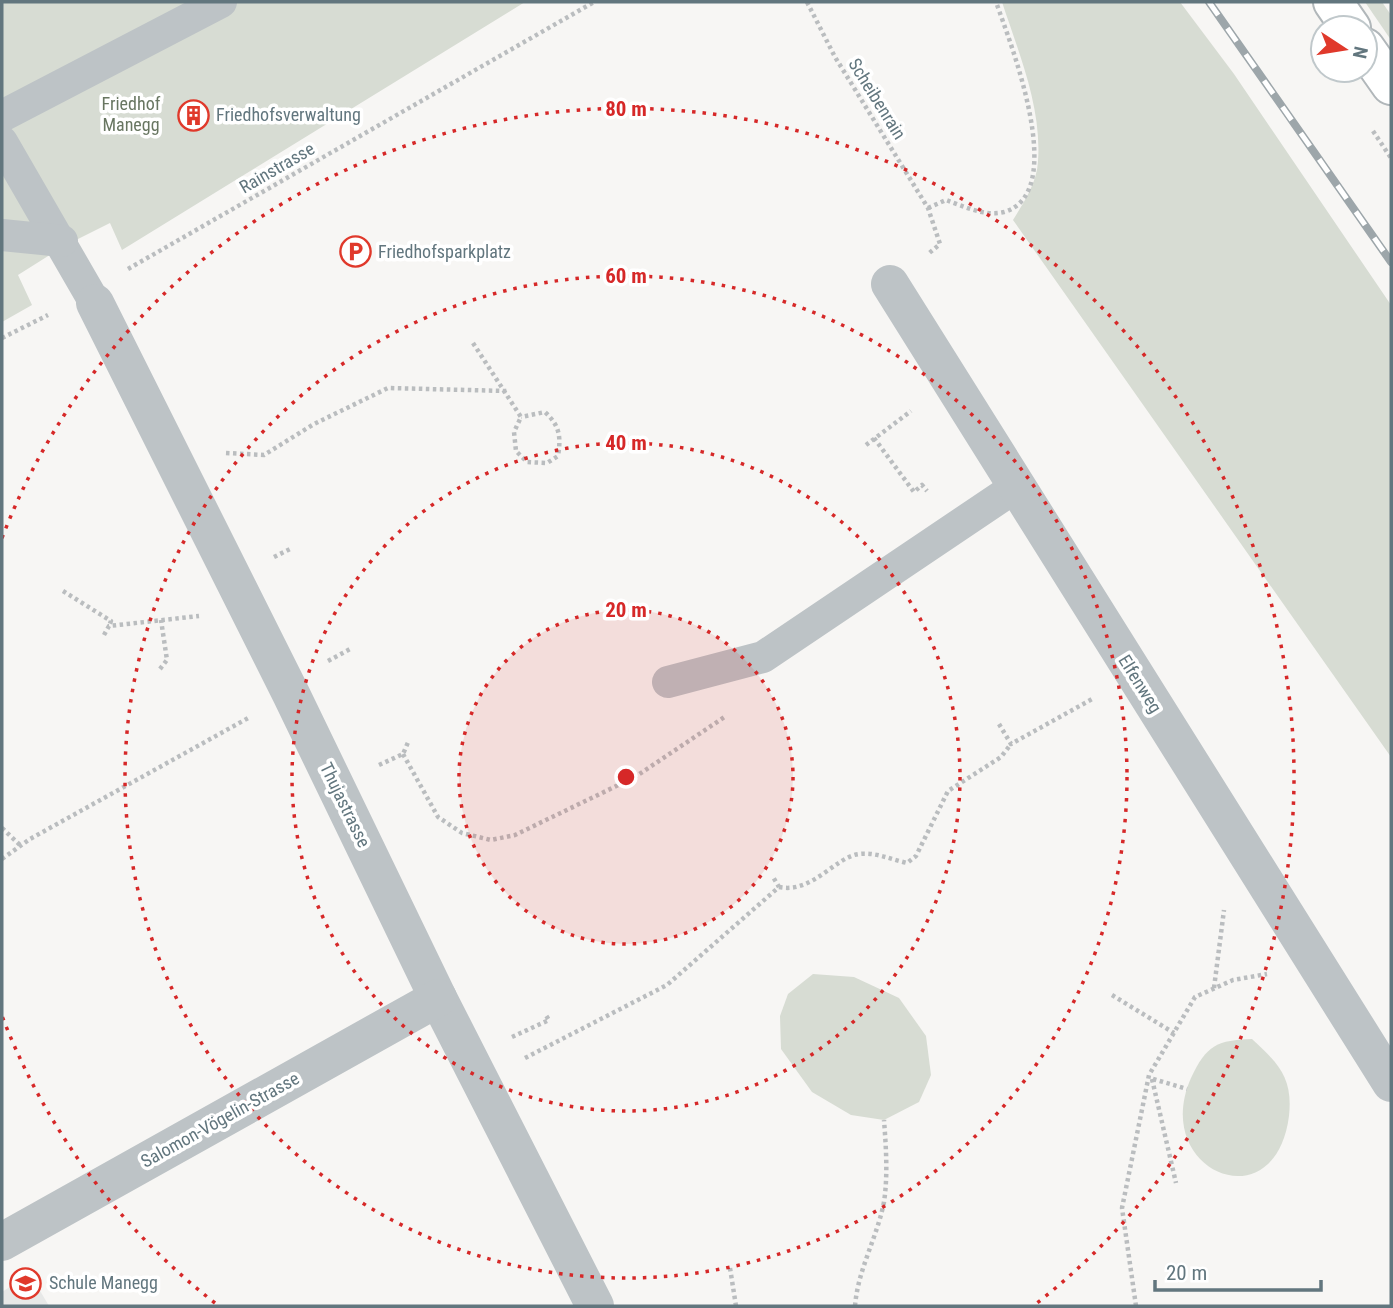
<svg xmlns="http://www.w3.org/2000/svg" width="1393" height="1308" font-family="'Roboto Condensed',sans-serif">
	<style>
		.built { fill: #e7e8e7 }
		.green { fill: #d7dcd3 }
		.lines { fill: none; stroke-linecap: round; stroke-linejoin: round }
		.primary-casing { stroke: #b1b7ba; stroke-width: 42 }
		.path { stroke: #babdbf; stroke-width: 4.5; stroke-dasharray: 3.5 3.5; stroke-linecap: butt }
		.lane { stroke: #bdc3c6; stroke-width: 32 }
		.street { stroke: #bdc3c6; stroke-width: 38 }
		.primary { stroke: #fff; stroke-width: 38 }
		.rail-casing { stroke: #9da6aa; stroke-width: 8 }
		.rail { stroke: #fff; stroke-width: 5; stroke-dasharray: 16; stroke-linecap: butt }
		.ring { fill: none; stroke: #d62828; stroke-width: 3.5; stroke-dasharray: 3.5 7 }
		.labels { text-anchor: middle; stroke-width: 7; stroke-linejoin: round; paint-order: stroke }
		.street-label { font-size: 18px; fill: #62767e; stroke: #fff }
		.park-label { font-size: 18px; fill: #687661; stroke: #fff }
		.poi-label { font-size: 18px; fill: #62767e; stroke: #fff; text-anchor: start }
		.centre { fill: #d62828; stroke: #fff; stroke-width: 3.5 }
		.ring-label { font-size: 21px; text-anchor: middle; font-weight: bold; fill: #d62828; stroke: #fff; stroke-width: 7; stroke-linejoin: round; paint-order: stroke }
	</style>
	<rect width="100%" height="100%" fill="#f7f6f4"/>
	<!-- built -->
	<path class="built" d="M 30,1274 L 49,1306 L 2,1306 L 2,1292 Z"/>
	<!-- green -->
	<g class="green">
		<path d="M 2,2 L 525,2 L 122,250 L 110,223 L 64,246 L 18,275 L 32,305 L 2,322 Z"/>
		<path d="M 1002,2 L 1180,2 L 1234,74 L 1391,305 L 1391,757 L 1013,220 C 1024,202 1037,183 1038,161 C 1042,107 1018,51 1002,2 Z"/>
		<path d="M 1365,2 L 1382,2 L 1391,15 L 1391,40 Z"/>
		<path d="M 813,974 L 854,977 L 899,998 L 926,1036 L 931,1075 L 919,1102 L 884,1120 L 851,1115 L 812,1092 L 781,1049 L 780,1016 L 788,994 Z"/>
		<path d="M 1252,1039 C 1279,1064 1293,1078 1289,1116 C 1275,1224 1150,1171 1191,1078 C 1206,1045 1218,1040 1252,1039 Z"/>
	</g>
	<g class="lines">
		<defs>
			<g id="primary">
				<path d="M 1333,2 L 1351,28"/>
				<path d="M 1365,48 L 1391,85"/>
			</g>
		</defs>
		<!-- primary casing -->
		<use href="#primary" class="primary-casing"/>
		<!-- path -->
		<g class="path">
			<path d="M 807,2 L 835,57 L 928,208 L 940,244 L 928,254"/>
			<path d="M 1373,131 L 1391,158"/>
			<path d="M 928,208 L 946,200 C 963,206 985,217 1004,212 C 1070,193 1010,42 996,2"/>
			<path d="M 128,269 L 594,2"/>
			<path d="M 2,338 L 48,315"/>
			<path d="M 473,343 L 521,417 L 514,432 L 516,451 L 527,462 L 547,463 L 558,456 C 561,437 560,426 545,412 L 521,417"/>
			<path d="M 874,438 L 914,492 L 922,485 L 927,491"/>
			<path d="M 866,445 L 911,411"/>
			<path d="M 226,453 L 264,455 L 314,424 L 388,388 L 507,391"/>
			<path d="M 274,557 L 292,548"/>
			<path d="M 63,591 L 111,621 L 109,626"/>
			<path d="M 104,635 L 109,626 L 199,616"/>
			<path d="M 328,661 L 352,648"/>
			<path d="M 160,669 L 167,660 L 161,620"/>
			<path d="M 999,724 L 1011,744 L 1094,698"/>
			<path d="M 403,754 L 438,817 L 462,833 L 491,840 L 515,835 L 635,777 L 726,716"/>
			<path d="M 379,765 L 403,754 L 409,740"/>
			<path d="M 2,828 L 21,846"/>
			<path d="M 2,859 L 30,839 L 250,717"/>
			<path d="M 779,887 C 812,894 835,857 859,854 C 875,852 890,859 907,863 L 916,856 L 948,791 L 1001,757 L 1011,744"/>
			<path d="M 1214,988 L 1224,910"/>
			<path d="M 1112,995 L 1174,1033"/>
			<path d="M 512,1037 L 549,1020 L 545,1014"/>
			<path d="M 525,1058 L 667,985 L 779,887 L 773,877"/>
			<path d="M 1152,1079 L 1176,1183"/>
			<path d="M 1153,1079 L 1187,1089"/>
			<path d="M 730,1268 L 736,1306"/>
			<path d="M 855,1306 C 858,1269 877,1238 884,1202 C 888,1175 886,1147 884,1120"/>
			<path d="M 1136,1306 L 1122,1208 L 1149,1075 L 1195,997 L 1233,980 L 1267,974"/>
		</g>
		<!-- lane -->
		<g class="lane">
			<path d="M 2,116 L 221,2"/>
			<path d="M 2,142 L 95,303"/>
			<path d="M 2,235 L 62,241"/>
			<path d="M 668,682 L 763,657 L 1017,486"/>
		</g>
		<!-- street -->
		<g class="street">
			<path d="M 890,284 L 1391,1083"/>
			<path d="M 95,303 L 291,694 L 438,998 L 595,1306"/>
			<path d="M 2,1242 L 438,998"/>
		</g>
		<!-- primary -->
		<use href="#primary" class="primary"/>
		<defs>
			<path id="rail" d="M 1209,2 L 1391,262"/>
		</defs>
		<!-- rail casing -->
		<use href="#rail" class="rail-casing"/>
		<!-- rail -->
		<use href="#rail" class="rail"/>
	</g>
	<!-- distance rings -->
	<circle cx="626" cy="777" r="167" fill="#d62828" fill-opacity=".12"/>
	<g class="ring">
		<circle cx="626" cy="777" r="167"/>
		<circle cx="626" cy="777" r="334"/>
		<circle cx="626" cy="777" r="501"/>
		<path d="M215 1303A668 668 0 0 1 2 1016M2 538A668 668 0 1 1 1037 1303"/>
	</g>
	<!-- icons -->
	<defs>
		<symbol id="building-ring" viewBox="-11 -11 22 22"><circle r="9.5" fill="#fff" stroke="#e0392b" stroke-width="1.5"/><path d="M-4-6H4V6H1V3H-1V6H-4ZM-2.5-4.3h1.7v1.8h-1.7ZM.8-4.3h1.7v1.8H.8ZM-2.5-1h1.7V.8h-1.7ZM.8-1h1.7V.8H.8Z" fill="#e0392b"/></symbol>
		<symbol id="parking-ring" viewBox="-11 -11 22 22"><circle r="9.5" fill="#fff" stroke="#e0392b" stroke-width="1.5"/><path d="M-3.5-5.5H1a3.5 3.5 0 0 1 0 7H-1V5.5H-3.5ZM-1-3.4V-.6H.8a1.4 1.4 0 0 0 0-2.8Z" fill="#e0392b"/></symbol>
		<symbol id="school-ring" viewBox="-11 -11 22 22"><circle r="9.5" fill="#fff" stroke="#e0392b" stroke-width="1.5"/><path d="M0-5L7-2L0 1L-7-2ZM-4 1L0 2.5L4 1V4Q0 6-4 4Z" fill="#e0392b"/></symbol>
	</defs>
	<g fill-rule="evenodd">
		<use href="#building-ring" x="176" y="98" width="35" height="35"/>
		<use href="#parking-ring" x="338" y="234" width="35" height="35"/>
		<use href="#school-ring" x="8" y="1266" width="35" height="35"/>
	</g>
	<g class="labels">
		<!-- street labels -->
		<g class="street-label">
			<text transform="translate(877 99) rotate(58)" y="6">Scheibenrain</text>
			<text transform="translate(277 168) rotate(-30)" y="6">Rainstrasse</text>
			<text transform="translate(1140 684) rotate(58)" y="6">Elfenweg</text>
			<text transform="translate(345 805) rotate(64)" y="6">Thujastrasse</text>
			<text transform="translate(220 1120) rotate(-29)" y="6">Salomon-Vögelin-Strasse</text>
		</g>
		<!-- park labels -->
		<g class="park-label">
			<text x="131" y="110">Friedhof<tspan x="131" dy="21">Manegg</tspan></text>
		</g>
		<!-- poi labels -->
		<g class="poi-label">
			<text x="216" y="121">Friedhofsverwaltung</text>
			<text x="378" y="258">Friedhofsparkplatz</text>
			<text x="49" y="1289">Schule Manegg</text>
		</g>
	</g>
	<circle cx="626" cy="777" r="10" class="centre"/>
	<g class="ring-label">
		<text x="626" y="116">80 m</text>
		<text x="626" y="283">60 m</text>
		<text x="626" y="450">40 m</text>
		<text x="626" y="617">20 m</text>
	</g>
	<!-- border -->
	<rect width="1393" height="1308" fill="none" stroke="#62767e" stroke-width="7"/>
	<!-- north arrow -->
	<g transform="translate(1344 49) rotate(102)"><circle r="33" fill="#ffffff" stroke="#c0c8cb" stroke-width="2"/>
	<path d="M0-5L12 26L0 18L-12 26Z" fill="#e0392b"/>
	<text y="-10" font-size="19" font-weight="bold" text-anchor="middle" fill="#62767e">N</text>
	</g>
	<!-- scale -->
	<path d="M1155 1280v10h166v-10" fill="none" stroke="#62767e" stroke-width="3.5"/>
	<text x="1166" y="1280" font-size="21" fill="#62767e" stroke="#ffffff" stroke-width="5" paint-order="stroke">20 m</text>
</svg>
